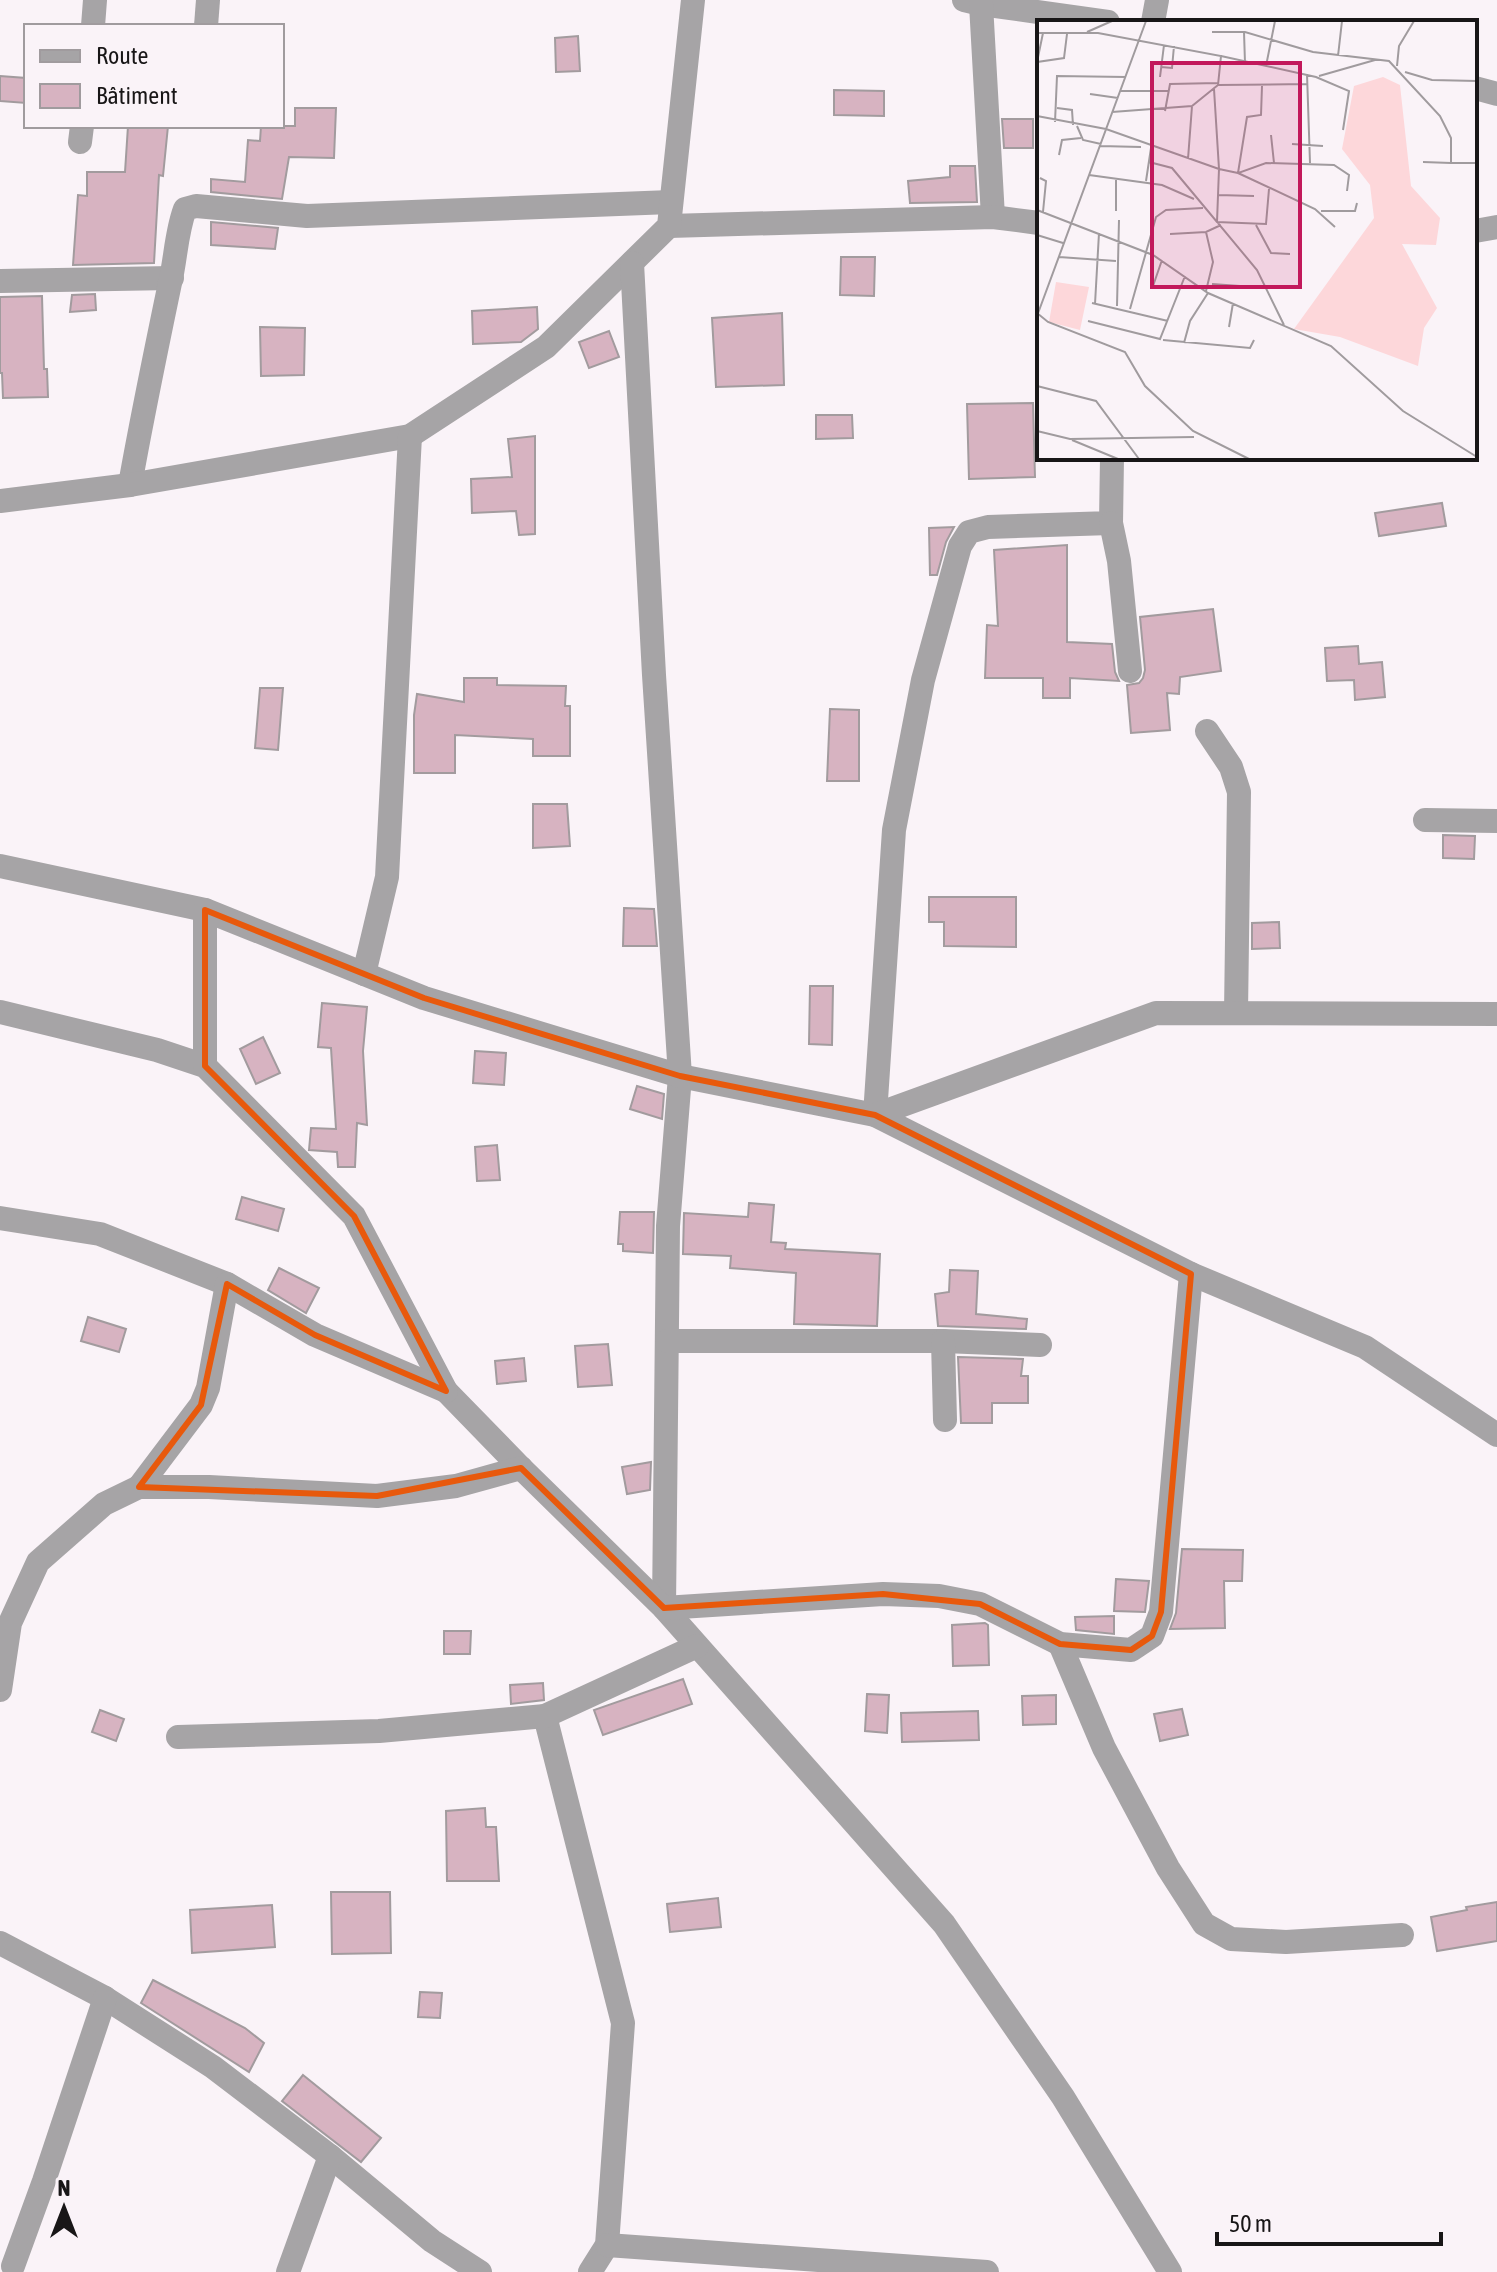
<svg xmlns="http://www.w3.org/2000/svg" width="1497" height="2272" font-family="'Asap Condensed',sans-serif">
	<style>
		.building { fill: #d7b3c1; stroke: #a29b9e; stroke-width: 2 }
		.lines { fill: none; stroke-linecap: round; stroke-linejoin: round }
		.street { stroke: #a6a4a6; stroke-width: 24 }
		.marked { fill: none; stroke: #e8590c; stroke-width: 6; stroke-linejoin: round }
		.inset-road { fill: none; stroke: #a09b9e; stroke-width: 2 }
		.view { fill: #c2185b; fill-opacity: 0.15; stroke: #c2185b; stroke-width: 4 }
		.inset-edge { fill: none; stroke: #181617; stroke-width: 4 }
	</style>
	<rect width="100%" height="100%" fill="#faf3f8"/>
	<!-- building -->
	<g class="building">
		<path d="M 578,36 L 580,71 L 556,72 L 555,38 Z"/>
		<path d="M 0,76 L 26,78 L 26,103 L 0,101 Z"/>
		<path d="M 834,90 L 884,91 L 884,116 L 834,115 Z"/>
		<path d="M 295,108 L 336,108 L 334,158 L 289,157 L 282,199 L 211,192 L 211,179 L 245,182 L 248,140 L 260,141 L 261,126 L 295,126 Z"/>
		<path d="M 1002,119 L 1033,119 L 1033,148 L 1004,148 Z"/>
		<path d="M 128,126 L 168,126 L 163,176 L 159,175 L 154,263 L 73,265 L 78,195 L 87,196 L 87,172 L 125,172 Z"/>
		<path d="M 950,166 L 975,166 L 977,202 L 910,203 L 908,181 L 950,177 Z"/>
		<path d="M 211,222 L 278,228 L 275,249 L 211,245 Z"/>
		<path d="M 841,257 L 875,257 L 874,296 L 840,295 Z"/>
		<path d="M 95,294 L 96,310 L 70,312 L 72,295 Z"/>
		<path d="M 42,296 L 44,369 L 47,369 L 48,397 L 3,398 L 2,373 L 0,373 L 0,297 Z"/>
		<path d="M 537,307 L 538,329 L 521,342 L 473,344 L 472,311 Z"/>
		<path d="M 782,313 L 784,385 L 716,387 L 712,318 Z"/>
		<path d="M 260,327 L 305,328 L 304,375 L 261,376 Z"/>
		<path d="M 609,331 L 619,357 L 589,368 L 579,342 Z"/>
		<path d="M 1033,403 L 1035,477 L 969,479 L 967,404 Z"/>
		<path d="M 816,415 L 852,415 L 853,438 L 816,439 Z"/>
		<path d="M 535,436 L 535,534 L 519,535 L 516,511 L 472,513 L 471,479 L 512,477 L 508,439 Z"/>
		<path d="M 1442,503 L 1446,526 L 1379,536 L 1375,513 Z"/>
		<path d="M 954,527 L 946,542 L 937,575 L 930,575 L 929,528 Z"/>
		<path d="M 1067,545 L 1067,642 L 1112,644 L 1115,672 L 1119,681 L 1070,678 L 1070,698 L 1043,698 L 1043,678 L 985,678 L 987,625 L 998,626 L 994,550 Z"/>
		<path d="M 1213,609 L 1221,671 L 1180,677 L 1179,694 L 1167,693 L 1170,730 L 1131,733 L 1127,685 L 1139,683 L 1143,678 L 1145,670 L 1140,617 Z"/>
		<path d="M 1358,646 L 1359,664 L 1382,662 L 1385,697 L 1355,700 L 1354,680 L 1327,681 L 1325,648 Z"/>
		<path d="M 464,678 L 497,678 L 497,685 L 566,686 L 565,706 L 570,706 L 570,756 L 533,756 L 533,739 L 455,735 L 455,773 L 414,773 L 414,715 L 417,694 L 464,702 Z"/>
		<path d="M 260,688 L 283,688 L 278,750 L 255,748 Z"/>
		<path d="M 830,709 L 859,710 L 859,781 L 827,781 Z"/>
		<path d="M 533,804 L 567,804 L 570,846 L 533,848 Z"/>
		<path d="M 1443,835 L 1475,836 L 1474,859 L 1443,858 Z"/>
		<path d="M 929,897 L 1016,897 L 1016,947 L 944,946 L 944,922 L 929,922 Z"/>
		<path d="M 624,908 L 654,909 L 657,946 L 623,946 Z"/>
		<path d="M 1279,922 L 1280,948 L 1252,949 L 1252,923 Z"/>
		<path d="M 810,986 L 833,986 L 832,1045 L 809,1044 Z"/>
		<path d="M 322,1003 L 367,1007 L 363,1051 L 367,1125 L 357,1123 L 355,1167 L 338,1167 L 337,1152 L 309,1150 L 311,1128 L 336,1129 L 331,1048 L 318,1047 Z"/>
		<path d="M 263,1037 L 280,1073 L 256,1084 L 240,1049 Z"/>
		<path d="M 475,1051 L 506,1053 L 504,1085 L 473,1083 Z"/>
		<path d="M 637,1086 L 664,1094 L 662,1119 L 630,1109 Z"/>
		<path d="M 497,1145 L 500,1180 L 477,1181 L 475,1147 Z"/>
		<path d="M 242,1197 L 284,1209 L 278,1231 L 236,1219 Z"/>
		<path d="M 749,1203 L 774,1205 L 771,1242 L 786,1243 L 785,1249 L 880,1254 L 877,1326 L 794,1324 L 796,1273 L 730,1268 L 731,1256 L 683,1254 L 684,1213 L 748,1217 Z"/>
		<path d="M 620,1212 L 654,1212 L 653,1253 L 623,1251 L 623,1244 L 618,1244 Z"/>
		<path d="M 279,1268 L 319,1288 L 306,1313 L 268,1290 Z"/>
		<path d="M 950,1270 L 978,1271 L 976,1314 L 1027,1319 L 1026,1329 L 938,1326 L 935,1294 L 949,1292 Z"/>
		<path d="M 88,1317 L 126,1329 L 119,1352 L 81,1341 Z"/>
		<path d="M 608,1344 L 612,1385 L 578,1387 L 575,1346 Z"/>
		<path d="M 958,1357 L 1023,1359 L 1021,1376 L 1028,1376 L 1028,1403 L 992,1403 L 992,1423 L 961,1423 Z"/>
		<path d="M 524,1358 L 526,1381 L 497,1384 L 495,1361 Z"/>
		<path d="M 651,1462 L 650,1490 L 627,1494 L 622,1467 Z"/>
		<path d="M 1182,1549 L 1243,1550 L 1242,1581 L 1224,1581 L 1225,1628 L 1170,1629 L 1176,1613 Z"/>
		<path d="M 1116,1579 L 1149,1581 L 1145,1612 L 1114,1611 Z"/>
		<path d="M 1114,1616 L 1114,1634 L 1076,1630 L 1075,1617 Z"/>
		<path d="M 985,1623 L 988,1625 L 989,1665 L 953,1666 L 952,1625 Z"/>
		<path d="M 444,1631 L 471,1631 L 470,1654 L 444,1654 Z"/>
		<path d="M 683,1679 L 692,1704 L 603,1735 L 594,1710 Z"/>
		<path d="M 543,1683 L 544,1700 L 511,1704 L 510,1685 Z"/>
		<path d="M 867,1694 L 889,1695 L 887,1733 L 865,1731 Z"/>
		<path d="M 1056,1695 L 1056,1724 L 1023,1725 L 1022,1696 Z"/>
		<path d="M 1182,1709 L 1188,1735 L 1160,1741 L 1154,1714 Z"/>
		<path d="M 100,1710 L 124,1719 L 116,1741 L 92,1732 Z"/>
		<path d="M 978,1711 L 979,1740 L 902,1742 L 901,1713 Z"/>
		<path d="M 485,1808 L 486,1827 L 496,1827 L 499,1881 L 447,1881 L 446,1811 Z"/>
		<path d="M 331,1892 L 390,1892 L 391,1953 L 332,1954 Z"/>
		<path d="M 718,1898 L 721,1927 L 670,1932 L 667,1904 Z"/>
		<path d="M 1497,1902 L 1497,1941 L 1437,1951 L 1431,1917 L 1467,1910 L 1466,1907 Z"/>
		<path d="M 272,1905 L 275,1947 L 192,1953 L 190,1910 Z"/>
		<path d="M 153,1980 L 245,2028 L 264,2043 L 249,2072 L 141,2003 Z"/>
		<path d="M 420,1992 L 442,1993 L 440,2018 L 418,2017 Z"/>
		<path d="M 303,2075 L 381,2138 L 361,2162 L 282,2101 Z"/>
	</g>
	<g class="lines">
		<!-- street -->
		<g class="street">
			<path d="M 964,0 L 981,4 L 1108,22"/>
			<path d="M 981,4 L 993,217"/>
			<path d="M 1153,22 L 1157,0"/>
			<path d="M 93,26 L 95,0"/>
			<path d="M 206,26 L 208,0"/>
			<path d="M 1475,88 L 1497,94"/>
			<path d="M 80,142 L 82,126"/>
			<path d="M 669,226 L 993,217 L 1039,223"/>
			<path d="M 1475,231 L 1497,227"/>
			<path d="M 0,281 L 172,278"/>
			<path d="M 1112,458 L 1111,523 L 988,527 L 969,532 L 960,546 L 923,680 L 894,830 L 875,1115 L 680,1076 L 668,1226 L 664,1608 L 944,1924 L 1063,2097 L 1170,2272"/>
			<path d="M 130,485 C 142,417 156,350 170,283 C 176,258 176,233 185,209 L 196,206 L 307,216 L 671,202"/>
			<path d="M 0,501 L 130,485 L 410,436 L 546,347 L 669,226 L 693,0"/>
			<path d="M 1111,523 L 1119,561 L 1130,671"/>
			<path d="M 1207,731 L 1231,767 L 1239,792 L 1236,1013"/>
			<path d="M 1425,820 L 1497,821"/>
			<path d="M 0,866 L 205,910 L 424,998 L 680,1076 L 654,675 L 632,263"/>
			<path d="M 364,974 L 387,877 L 410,436"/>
			<path d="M 0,1012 L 157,1050 L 205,1066 L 354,1216 L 446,1391 L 521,1468 L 664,1608 L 883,1594 L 939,1596 L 980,1604 L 1060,1644 L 1131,1650 L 1152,1636 L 1161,1612 L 1191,1274"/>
			<path d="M 1497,1014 L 1156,1013 L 875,1115 L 1191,1274 L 1365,1347 L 1497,1435"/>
			<path d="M 205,1066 L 205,910"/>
			<path d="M 0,1218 L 100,1234 L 227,1284 L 315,1335 L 446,1391"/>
			<path d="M 667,1341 L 943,1341 L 1040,1345"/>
			<path d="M 943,1341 L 945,1420"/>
			<path d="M 139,1487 L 201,1405 L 208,1388 L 227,1284"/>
			<path d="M 1060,1644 L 1104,1748 L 1168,1868 L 1204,1924 L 1231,1939 L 1286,1942 L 1402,1935"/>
			<path d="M 0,1690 L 10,1623 L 38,1562 L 104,1504 L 139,1487 L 209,1487 L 377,1496 L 456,1486 L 521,1468"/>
			<path d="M 545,1716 L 623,2023 L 607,2245 L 590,2272"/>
			<path d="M 178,1737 L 379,1731 L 545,1716 L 697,1646"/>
			<path d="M 0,1943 L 105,1998 L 213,2067 L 330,2156 L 432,2241 L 480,2272"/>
			<path d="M 607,2245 L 987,2272"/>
			<path d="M 13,2266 L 44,2181 L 105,1998"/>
			<path d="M 288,2272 L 330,2156"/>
		</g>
	</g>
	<!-- marked area -->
	<path class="marked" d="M 205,910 L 424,998 L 680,1076 L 875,1115 L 1191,1274 L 1161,1612 L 1152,1636 L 1131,1650 L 1060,1644 L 980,1604 L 883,1594 L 664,1608 L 521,1468 L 377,1496 L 139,1487 L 201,1405 L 227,1284 L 315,1335 L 446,1391 L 354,1216 L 205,1066 Z"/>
	<!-- overview -->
	<g transform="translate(1037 20)">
		<rect width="440" height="440" fill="#faf3f8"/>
		<path d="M 346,57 L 363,65 L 374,166 L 403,198 L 399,225 L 365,224 L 400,288 L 387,308 L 381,346 L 303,317 L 257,309 L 337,198 L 333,165 L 305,129 L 317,66 ZM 19,262 L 52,267 L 43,310 L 12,302 Z" fill="#fdd7da"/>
		<path class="inset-road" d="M 50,12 L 75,1M 175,12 L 208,12 L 276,32 L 352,41 L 403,96 L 414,118 L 414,143 L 440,143M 207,12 L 208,43M 0,13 L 61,13 L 184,36 L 181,65 L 155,86 L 75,92M 6,13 L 0,42 L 27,38 L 30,14M 184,36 L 279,57 L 312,71 L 306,110M 301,36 L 305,1M 229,46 L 238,1M 360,46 L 362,26 L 377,1M 124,47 L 135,48 L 137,26M 368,52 L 395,60 L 440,61M 270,54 L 273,143M 282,56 L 338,40M 123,57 L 127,25M 181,65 L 270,64M 225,66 L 224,95 L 210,97 L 201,153 L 182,149 L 180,202 L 220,250 L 247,305M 84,71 L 132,71M 53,74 L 81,78M 20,88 L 35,90 L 36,105M 128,91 L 133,64 L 181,63M 0,96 L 69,109 L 182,149 L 177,69M 18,102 L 20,56 L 89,57M 40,106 L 46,120 L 64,124M 234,115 L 237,143M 255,124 L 286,126M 63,126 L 104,127M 22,135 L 25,120 L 44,118M 151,139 L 155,86M 112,142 L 135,148 L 180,202 L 229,204 L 232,169M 386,142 L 414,143M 52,155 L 125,165 L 157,179M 3,158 L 9,161 L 6,192M 109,161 L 114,128M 181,175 L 217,176M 0,190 L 116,235 L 171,273 L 294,326 L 366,391 L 440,437M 79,191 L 79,160M 284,191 L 318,191 L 320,183M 219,205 L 234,233 L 253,234M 298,207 L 278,189 L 201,153 L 229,143 L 297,145 L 312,155 L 310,171M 169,212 L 176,242 L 169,271M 133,214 L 169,212 L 184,205M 0,215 L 26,223M 22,237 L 79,241M 175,264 L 231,268M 116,266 L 125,240M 55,283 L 131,301M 58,284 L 62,213M 80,286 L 82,200M 93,289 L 119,197 L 129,190 L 166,188M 0,293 L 11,302 L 88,332 L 108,366 L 156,411 L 212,439M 0,296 L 109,1M 51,301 L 123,319 L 148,256M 192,307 L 196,283M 126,320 L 213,328 L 217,320M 147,323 L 153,301 L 171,273M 0,366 L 59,381 L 102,439M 0,411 L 33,419 L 157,417M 35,420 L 81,439"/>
		<path class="view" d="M 115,43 L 263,43 L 263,267 L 115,267 Z"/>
		<rect width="440" height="440" class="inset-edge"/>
	</g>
	<!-- legend -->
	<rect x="24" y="24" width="260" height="104" fill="#faf3f8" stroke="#a09b9e" stroke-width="2"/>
	<rect x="40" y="50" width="40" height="12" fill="#a6a4a6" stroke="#a09b9e" stroke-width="2"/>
	<text x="96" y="64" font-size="24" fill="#181617">Route</text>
	<rect x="40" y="84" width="40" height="24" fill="#d7b3c1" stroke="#a09b9e" stroke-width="2"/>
	<text x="96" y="104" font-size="24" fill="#181617">Bâtiment</text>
	<!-- north arrow -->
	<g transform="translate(64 2208)" stroke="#faf3f8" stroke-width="6" paint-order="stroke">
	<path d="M0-6L14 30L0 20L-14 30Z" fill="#181617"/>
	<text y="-12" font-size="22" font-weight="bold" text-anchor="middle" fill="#181617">N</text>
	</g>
	<!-- scale -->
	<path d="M1217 2232v12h224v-12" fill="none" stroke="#181617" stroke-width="4"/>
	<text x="1229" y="2232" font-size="24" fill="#181617" stroke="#faf3f8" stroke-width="6" paint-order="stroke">50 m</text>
</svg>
